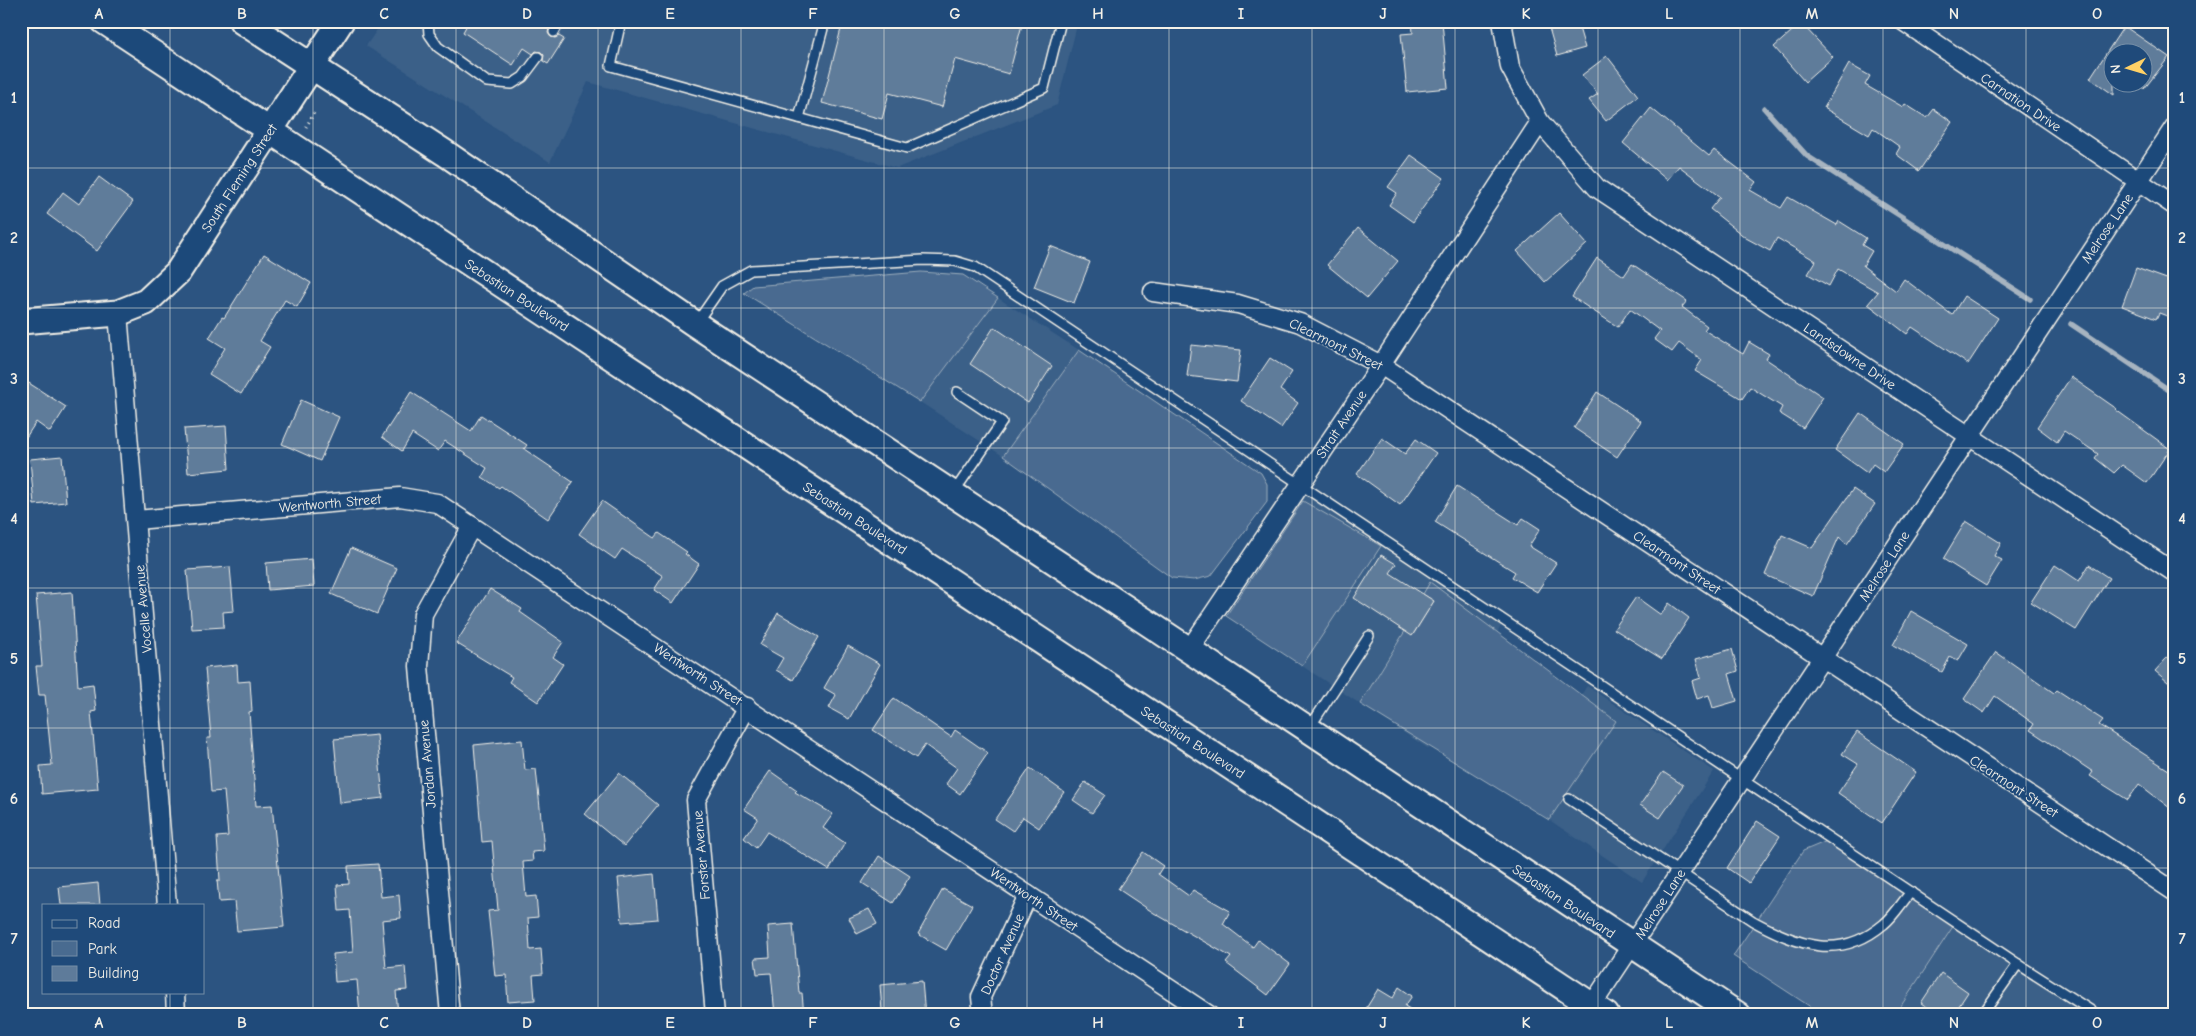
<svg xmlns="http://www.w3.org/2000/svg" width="2196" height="1036" font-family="'Comic Neue',sans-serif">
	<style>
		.built { fill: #3b6088 }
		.green { fill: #496b90; stroke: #9eaebc }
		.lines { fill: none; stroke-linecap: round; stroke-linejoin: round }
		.stream { stroke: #a7b4c0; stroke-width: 5.5 }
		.building { fill: #5e7b9a; stroke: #f4f1e8 }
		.lane-casing { stroke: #f4f1e8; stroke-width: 12 }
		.street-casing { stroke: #f4f1e8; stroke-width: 21 }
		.secondary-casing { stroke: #f4f1e8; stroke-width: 29 }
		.path { stroke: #f4f1e8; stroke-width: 3; stroke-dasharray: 1 4; stroke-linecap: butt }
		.lane { stroke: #1f4a7a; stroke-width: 9 }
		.street { stroke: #1f4a7a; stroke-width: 18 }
		.secondary { stroke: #1f4a7a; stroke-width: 25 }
		.grid { fill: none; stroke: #f4f1e8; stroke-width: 1; stroke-opacity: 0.55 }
		.labels { text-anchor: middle; stroke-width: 4; stroke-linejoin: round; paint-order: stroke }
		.street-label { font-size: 14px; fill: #f4f1e8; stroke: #1f4a7a }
		.neatline { fill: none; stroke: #f4f1e8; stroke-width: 2 }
		.grid-label { font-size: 16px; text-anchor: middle; font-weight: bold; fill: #f4f1e8 }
	</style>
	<rect width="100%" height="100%" fill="#2c5481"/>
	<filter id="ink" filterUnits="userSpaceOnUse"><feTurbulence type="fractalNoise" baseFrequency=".02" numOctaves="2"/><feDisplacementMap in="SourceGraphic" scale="10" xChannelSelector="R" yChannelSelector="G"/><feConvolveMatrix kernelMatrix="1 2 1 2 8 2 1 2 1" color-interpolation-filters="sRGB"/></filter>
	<g filter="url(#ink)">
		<!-- built -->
		<g class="built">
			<path d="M 383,21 L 1078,21 L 1057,105 L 897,168 L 588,82 L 550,162 L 366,46 Z"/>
			<path d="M 998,298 L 1079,350 L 1003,456 L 920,402 Z"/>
			<path d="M 1310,489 L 1504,621 L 1429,749 L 1226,616 Z"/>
			<path d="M 1587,686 L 1714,771 L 1642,882 L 1515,797 Z"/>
			<path d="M 1960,917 L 1977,928 L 2100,1015 L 1895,1015 Z"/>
		</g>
		<!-- green -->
		<g class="green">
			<path d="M 921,272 L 963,275 L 998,298 L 920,402 L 744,293 L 753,286 Z"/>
			<path d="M 1079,350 L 1261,473 L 1267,484 L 1267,502 L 1211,576 L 1194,580 L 1172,578 L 1003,456 Z"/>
			<path d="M 1303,501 L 1381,546 L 1302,666 L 1226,616 Z"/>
			<path d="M 1430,582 L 1616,721 L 1549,820 L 1360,704 L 1405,631 L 1413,635 L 1434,601 L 1423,594 Z"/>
			<path d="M 1827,841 L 1954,925 L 1895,1015 L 1823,1015 L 1733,956 L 1803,851 Z"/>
		</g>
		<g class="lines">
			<!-- stream -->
			<g class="stream">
				<path d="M 1764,108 L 1807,156 L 2030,299"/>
				<path d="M 2071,324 L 2175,394"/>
			</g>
		</g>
		<!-- building -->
		<g class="building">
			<path d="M 469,21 L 537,21 L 549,29 L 548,33 L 551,37 L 555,38 L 559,36 L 564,39 L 548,64 L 543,61 L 544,55 L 541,52 L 536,51 L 533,54 L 524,48 L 513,65 L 463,32 Z"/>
			<path d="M 843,21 L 1023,21 L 1009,74 L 955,59 L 942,107 L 889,93 L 882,119 L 822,103 Z"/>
			<path d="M 1412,21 L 1442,21 L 1448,88 L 1407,92 L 1401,34 L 1413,33 Z"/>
			<path d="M 1547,21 L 1577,21 L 1585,48 L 1557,56 Z"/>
			<path d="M 1801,23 L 1833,57 L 1805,82 L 1774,47 Z"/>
			<path d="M 2124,26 L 2169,57 L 2144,89 L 2144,52 L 2114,52 L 2114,95 L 2090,78 Z"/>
			<path d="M 1607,56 L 1638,96 L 1606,121 L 1589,100 L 1598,94 L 1582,75 Z"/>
			<path d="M 1849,64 L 1870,76 L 1865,85 L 1903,107 L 1905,104 L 1927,118 L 1934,109 L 1952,122 L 1919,171 L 1896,154 L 1900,147 L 1873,128 L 1869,135 L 1824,108 Z"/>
			<path d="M 1651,108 L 1709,156 L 1714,150 L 1756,182 L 1750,190 L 1781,208 L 1788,197 L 1837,225 L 1839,221 L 1866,238 L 1862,245 L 1872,251 L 1863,266 L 1896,291 L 1904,279 L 1952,315 L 1964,296 L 1998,318 L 1968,364 L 1912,327 L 1907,334 L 1868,304 L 1878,292 L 1838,269 L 1829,286 L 1808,274 L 1816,261 L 1777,238 L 1770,251 L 1746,238 L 1710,209 L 1720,197 L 1679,166 L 1667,180 L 1623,143 Z"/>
			<path d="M 1411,155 L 1444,178 L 1413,222 L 1389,205 L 1397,193 L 1388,187 Z"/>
			<path d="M 99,177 L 133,202 L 97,251 L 47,214 L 63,192 L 79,204 Z"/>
			<path d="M 1559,213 L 1587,244 L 1545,282 L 1517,251 Z"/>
			<path d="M 1358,228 L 1398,261 L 1367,298 L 1327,265 Z"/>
			<path d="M 1050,246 L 1090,262 L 1074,303 L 1034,287 Z"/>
			<path d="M 264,254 L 311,283 L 297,307 L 285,300 L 260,341 L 270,347 L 241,394 L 209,374 L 225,348 L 209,338 L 222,317 L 224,318 Z"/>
			<path d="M 1597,258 L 1624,276 L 1632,264 L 1687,301 L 1682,307 L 1707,326 L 1704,330 L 1743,354 L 1749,342 L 1769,354 L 1766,359 L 1823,397 L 1803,428 L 1779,413 L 1782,407 L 1750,387 L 1742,399 L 1695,371 L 1702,360 L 1679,343 L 1672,352 L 1654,339 L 1660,331 L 1630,309 L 1618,327 L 1572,297 Z"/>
			<path d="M 2136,268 L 2175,282 L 2175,319 L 2159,313 L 2156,319 L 2122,306 Z"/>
			<path d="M 994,327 L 1052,366 L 1028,403 L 970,364 Z"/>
			<path d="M 1191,345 L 1241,350 L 1237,382 L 1187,376 Z"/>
			<path d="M 1270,358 L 1292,372 L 1280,390 L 1298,403 L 1281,428 L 1241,401 Z"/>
			<path d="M 2071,377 L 2117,409 L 2116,410 L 2170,449 L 2147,483 L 2122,465 L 2114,473 L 2095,458 L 2098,454 L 2064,431 L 2057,442 L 2037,427 Z"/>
			<path d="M 21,378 L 66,407 L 50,432 L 36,422 L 21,445 Z"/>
			<path d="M 411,392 L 471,431 L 481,415 L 527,445 L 524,449 L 573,482 L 548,519 L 501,486 L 499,488 L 482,477 L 487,468 L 445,441 L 438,451 L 412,434 L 402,451 L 382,437 Z"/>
			<path d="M 1597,392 L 1641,421 L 1617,457 L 1574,428 Z"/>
			<path d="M 301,400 L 339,417 L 320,461 L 282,444 Z"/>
			<path d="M 1860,413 L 1904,444 L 1884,472 L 1873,464 L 1867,473 L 1835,450 Z"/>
			<path d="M 226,426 L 229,469 L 188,473 L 184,429 Z"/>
			<path d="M 1382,438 L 1405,454 L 1416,439 L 1436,453 L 1400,505 L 1357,474 Z"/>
			<path d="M 62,456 L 66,502 L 34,505 L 30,459 Z"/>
			<path d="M 1457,486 L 1518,525 L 1523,518 L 1540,529 L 1529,546 L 1556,563 L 1537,592 L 1512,577 L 1515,572 L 1435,522 Z"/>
			<path d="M 1853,489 L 1875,504 L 1847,544 L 1839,537 L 1813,596 L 1765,575 L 1782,535 L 1812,548 Z"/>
			<path d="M 602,501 L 655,538 L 659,533 L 687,552 L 685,554 L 699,564 L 673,603 L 654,590 L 663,576 L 622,549 L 615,559 L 579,534 Z"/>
			<path d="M 1966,521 L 2001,543 L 1994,556 L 2002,560 L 1986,586 L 1943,559 Z"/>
			<path d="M 351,548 L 397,568 L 377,614 L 331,594 Z"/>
			<path d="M 1381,555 L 1396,564 L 1390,573 L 1434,601 L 1412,636 L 1354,598 Z"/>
			<path d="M 312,559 L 314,586 L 268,590 L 266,563 Z"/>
			<path d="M 2055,565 L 2079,581 L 2089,565 L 2109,578 L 2076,630 L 2031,602 Z"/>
			<path d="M 230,567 L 234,611 L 223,612 L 224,627 L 192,629 L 187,570 Z"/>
			<path d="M 490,589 L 522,609 L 520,612 L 563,642 L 553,657 L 563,664 L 538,702 L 509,682 L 512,677 L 456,643 Z"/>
			<path d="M 72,592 L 78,686 L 93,684 L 96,711 L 91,712 L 98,789 L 42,794 L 40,766 L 52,765 L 45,695 L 39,695 L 36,666 L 42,666 L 36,595 Z"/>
			<path d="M 1636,597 L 1661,615 L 1669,603 L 1689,618 L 1662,659 L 1614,629 Z"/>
			<path d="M 1911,611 L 1968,644 L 1958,661 L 1950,657 L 1942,672 L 1893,645 Z"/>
			<path d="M 778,613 L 819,637 L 793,680 L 776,670 L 783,658 L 760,645 Z"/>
			<path d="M 848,646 L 880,664 L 849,719 L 829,708 L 836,695 L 824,688 Z"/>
			<path d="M 1732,649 L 1738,671 L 1729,674 L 1737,701 L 1713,708 L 1709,695 L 1697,699 L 1692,681 L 1701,678 L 1696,659 Z"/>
			<path d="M 2175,649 L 2175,688 L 2155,671 Z"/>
			<path d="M 1996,652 L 2054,693 L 2057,690 L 2103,720 L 2099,725 L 2175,774 L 2175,812 L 2139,784 L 2128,800 L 2090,776 L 2093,772 L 2030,730 L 2034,724 L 1995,696 L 1984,713 L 1964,699 Z"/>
			<path d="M 237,665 L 238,682 L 250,681 L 252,711 L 249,712 L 256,806 L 272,805 L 284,927 L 237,931 L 234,901 L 219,902 L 217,880 L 220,880 L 217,837 L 228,836 L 224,791 L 211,792 L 207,738 L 211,738 L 205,668 Z"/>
			<path d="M 894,698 L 951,737 L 955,730 L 988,753 L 960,794 L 946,784 L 957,768 L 925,745 L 916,758 L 873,730 Z"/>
			<path d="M 1857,732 L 1916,772 L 1882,823 L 1838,793 L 1858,764 L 1842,754 Z"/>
			<path d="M 377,735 L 383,798 L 340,803 L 334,739 Z"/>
			<path d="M 522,740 L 525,770 L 536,769 L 540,808 L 544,851 L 532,852 L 533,861 L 523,862 L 526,897 L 536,896 L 538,917 L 528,918 L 530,950 L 541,949 L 543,974 L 533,975 L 535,1000 L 508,1002 L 506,975 L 495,976 L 488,911 L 498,910 L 492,841 L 482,842 L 474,745 Z"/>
			<path d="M 1030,768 L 1064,792 L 1039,828 L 1023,817 L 1013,831 L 995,819 Z"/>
			<path d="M 770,771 L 797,790 L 795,792 L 833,814 L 823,828 L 845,843 L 829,870 L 767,832 L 756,848 L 744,838 L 758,818 L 744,809 Z"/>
			<path d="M 1663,772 L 1683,785 L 1660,818 L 1640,805 Z"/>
			<path d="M 619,773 L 658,805 L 624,846 L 585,814 Z"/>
			<path d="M 1085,782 L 1105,795 L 1092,813 L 1073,800 Z"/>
			<path d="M 1757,821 L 1780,836 L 1749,883 L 1727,868 Z"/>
			<path d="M 1143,852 L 1163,866 L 1158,874 L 1189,896 L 1193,890 L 1230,911 L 1223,924 L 1253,947 L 1258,940 L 1290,964 L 1268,995 L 1226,963 L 1231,957 L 1154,913 L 1118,889 Z"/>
			<path d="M 879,856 L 910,876 L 893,903 L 862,883 Z"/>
			<path d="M 378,864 L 381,897 L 399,895 L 401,918 L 382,920 L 386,968 L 405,966 L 407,990 L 396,991 L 398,1015 L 360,1015 L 357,980 L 335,982 L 333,954 L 353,952 L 350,910 L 339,911 L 337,885 L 349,884 L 348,866 Z"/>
			<path d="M 654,874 L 658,919 L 622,922 L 618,878 Z"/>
			<path d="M 98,883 L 100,905 L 61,905 L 59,887 Z"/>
			<path d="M 943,889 L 972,905 L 946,950 L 918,934 Z"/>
			<path d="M 869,909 L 877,924 L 857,934 L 849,918 Z"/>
			<path d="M 793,924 L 799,993 L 802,993 L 804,1015 L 775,1015 L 771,973 L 757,974 L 755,958 L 770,957 L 768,926 Z"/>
			<path d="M 1941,973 L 1968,992 L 1953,1015 L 1939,1015 L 1921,1003 Z"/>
			<path d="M 922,981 L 925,1015 L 896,1015 L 896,1010 L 882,1011 L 880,985 Z"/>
			<path d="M 1399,987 L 1412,996 L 1405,1006 L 1419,1015 L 1362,1015 L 1378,989 L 1393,998 Z"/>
		</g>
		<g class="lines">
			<defs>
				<g id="lane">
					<path d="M 428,21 L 429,34 L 438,47 L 487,82 L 512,84 L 523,77 L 538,57"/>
					<path d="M 621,21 L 611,66 L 907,148 L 1044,88 L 1061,21"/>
					<path d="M 554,32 L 560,21"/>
					<path d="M 799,118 L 825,21"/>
					<path d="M 697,322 L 722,286 L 751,270 L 923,260 L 955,261 L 975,267 L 2018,964 L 2098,1015"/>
					<path d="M 954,492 L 1002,422 L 957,392"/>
					<path d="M 1310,727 L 1369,636"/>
					<path d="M 1569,799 L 1753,921 C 1798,945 1839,962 1884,924 C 1894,916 1902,902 1911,892"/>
					<path d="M 1982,1015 L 2018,964"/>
				</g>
				<g id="street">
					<path d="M 1502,21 L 1510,67 L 1540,122 L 1597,188 L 2175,573"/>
					<path d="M 1903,21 L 2175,206"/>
					<path d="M 1153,292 L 1238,304 L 1300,323 L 1381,365 L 2175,892"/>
					<path d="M 118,313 L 167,905"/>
					<path d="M 136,520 L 400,497 L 437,503 L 1209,1015"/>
					<path d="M 1189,650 L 1381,365 L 1540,122"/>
					<path d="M 175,992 L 176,1015"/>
					<path d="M 1592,1005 L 2175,126"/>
					<path d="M 450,1015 L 419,666 L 423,614 L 472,526"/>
					<path d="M 715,1015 L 696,800 L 747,707"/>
					<path d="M 983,1015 L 981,997 L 1028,895"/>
				</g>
				<g id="secondary">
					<path d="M 104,21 L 1606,1015"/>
					<path d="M 242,21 L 445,153 L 695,324 L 1189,650 L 1738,1015"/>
					<path d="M 21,321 L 118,313 L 146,302 L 178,272 L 341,21"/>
				</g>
			</defs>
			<!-- lane casing -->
			<use href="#lane" class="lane-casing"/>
			<!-- street casing -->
			<use href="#street" class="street-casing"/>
			<!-- secondary casing -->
			<use href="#secondary" class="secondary-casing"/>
			<!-- path -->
			<path class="path" d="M 306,127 L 314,113"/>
			<!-- lane -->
			<use href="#lane" class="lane"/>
			<!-- street -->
			<use href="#street" class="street"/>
			<!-- secondary -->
			<use href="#secondary" class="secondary"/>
		</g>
	</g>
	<!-- grid -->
	<path class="grid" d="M 170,21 L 170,905M 313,21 L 313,1015M 456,21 L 456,1015M 598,21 L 598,1015M 741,21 L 741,1015M 884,21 L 884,1015M 1027,21 L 1027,1015M 1169,21 L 1169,1015M 1312,21 L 1312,1015M 1455,21 L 1455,1015M 1598,21 L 1598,1015M 1740,21 L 1740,1015M 1883,21 L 1883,1015M 2026,21 L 2026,1015M 21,168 L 2175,168M 21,308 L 2175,308M 21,448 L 2175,448M 21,588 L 2175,588M 21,728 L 2175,728M 21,868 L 2175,868M 170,992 L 170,1015"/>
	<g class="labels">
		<!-- street labels -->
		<g class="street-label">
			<text transform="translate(2021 102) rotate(34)" y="5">Carnation Drive</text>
			<text transform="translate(239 178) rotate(-57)" y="5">South Fleming Street</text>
			<text transform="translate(2107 228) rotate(-56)" y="5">Melrose Lane</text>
			<text transform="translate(517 295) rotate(33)" y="5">Sebastian Boulevard</text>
			<text transform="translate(1336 344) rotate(26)" y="5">Clearmont Street</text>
			<text transform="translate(1850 356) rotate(34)" y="5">Landsdowne Drive</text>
			<text transform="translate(1341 424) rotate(-56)" y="5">Strait Avenue</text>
			<text transform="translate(330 503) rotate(-5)" y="5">Wentworth Street</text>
			<text transform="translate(855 518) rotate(33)" y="5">Sebastian Boulevard</text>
			<text transform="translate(1677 562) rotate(34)" y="5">Clearmont Street</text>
			<text transform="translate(1884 566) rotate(-57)" y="5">Melrose Lane</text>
			<text transform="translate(143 609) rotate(-95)" y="5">Vocelle Avenue</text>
			<text transform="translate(698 674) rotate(33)" y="5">Wentworth Street</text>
			<text transform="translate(1193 742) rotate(33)" y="5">Sebastian Boulevard</text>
			<text transform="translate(427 764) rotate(-95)" y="5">Jordan Avenue</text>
			<text transform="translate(2014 786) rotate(33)" y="5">Clearmont Street</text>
			<text transform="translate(701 855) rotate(-95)" y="5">Forster Avenue</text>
			<text transform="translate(1034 899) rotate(34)" y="5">Wentworth Street</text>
			<text transform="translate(1564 901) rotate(34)" y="5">Sebastian Boulevard</text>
			<text transform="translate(1660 904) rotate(-57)" y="5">Melrose Lane</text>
			<text transform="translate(1002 954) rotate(-66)" y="5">Doctor Avenue</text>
		</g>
	</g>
	<!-- margin -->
	<rect width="2196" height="1036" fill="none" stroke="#1f4a7a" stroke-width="55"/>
	<!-- legend -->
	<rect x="42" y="904" width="162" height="90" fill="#1f4a7a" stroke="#748da6"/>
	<rect x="52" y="920" width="25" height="8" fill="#1f4a7a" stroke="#748da6"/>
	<text x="88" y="928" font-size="15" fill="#f4f1e8">Road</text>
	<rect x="52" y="941" width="25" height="15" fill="#496b90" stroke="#748da6"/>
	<text x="88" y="954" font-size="15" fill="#f4f1e8">Park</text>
	<rect x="52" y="966" width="25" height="15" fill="#5e7b9a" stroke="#748da6"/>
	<text x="88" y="978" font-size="15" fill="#f4f1e8">Building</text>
	<!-- north arrow -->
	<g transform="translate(2128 68) rotate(265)"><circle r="24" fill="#1f4a7a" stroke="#748da6"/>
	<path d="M0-4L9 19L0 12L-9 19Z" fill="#ffd166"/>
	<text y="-8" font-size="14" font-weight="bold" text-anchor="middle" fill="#f4f1e8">N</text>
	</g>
	<rect x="28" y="28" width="2140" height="980" class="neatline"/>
	<g class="grid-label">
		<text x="99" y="19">A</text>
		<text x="242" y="19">B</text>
		<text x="384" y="19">C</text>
		<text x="527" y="19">D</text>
		<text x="670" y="19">E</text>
		<text x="813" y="19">F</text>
		<text x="955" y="19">G</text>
		<text x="1098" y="19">H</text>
		<text x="1241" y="19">I</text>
		<text x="1383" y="19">J</text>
		<text x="1526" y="19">K</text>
		<text x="1669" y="19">L</text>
		<text x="1812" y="19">M</text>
		<text x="1954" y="19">N</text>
		<text x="2097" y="19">O</text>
		<text x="14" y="103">1</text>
		<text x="2182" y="103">1</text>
		<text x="14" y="243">2</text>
		<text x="2182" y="243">2</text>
		<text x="14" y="384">3</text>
		<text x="2182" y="384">3</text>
		<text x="14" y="524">4</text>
		<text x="2182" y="524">4</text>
		<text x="14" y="664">5</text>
		<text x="2182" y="664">5</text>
		<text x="14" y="804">6</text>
		<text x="2182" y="804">6</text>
		<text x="14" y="944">7</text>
		<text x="2182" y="944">7</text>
		<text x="99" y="1028">A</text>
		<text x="242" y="1028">B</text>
		<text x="384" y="1028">C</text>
		<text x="527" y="1028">D</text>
		<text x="670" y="1028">E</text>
		<text x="813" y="1028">F</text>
		<text x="955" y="1028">G</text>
		<text x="1098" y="1028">H</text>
		<text x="1241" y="1028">I</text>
		<text x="1383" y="1028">J</text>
		<text x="1526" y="1028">K</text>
		<text x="1669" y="1028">L</text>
		<text x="1812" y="1028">M</text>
		<text x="1954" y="1028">N</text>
		<text x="2097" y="1028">O</text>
	</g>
</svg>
